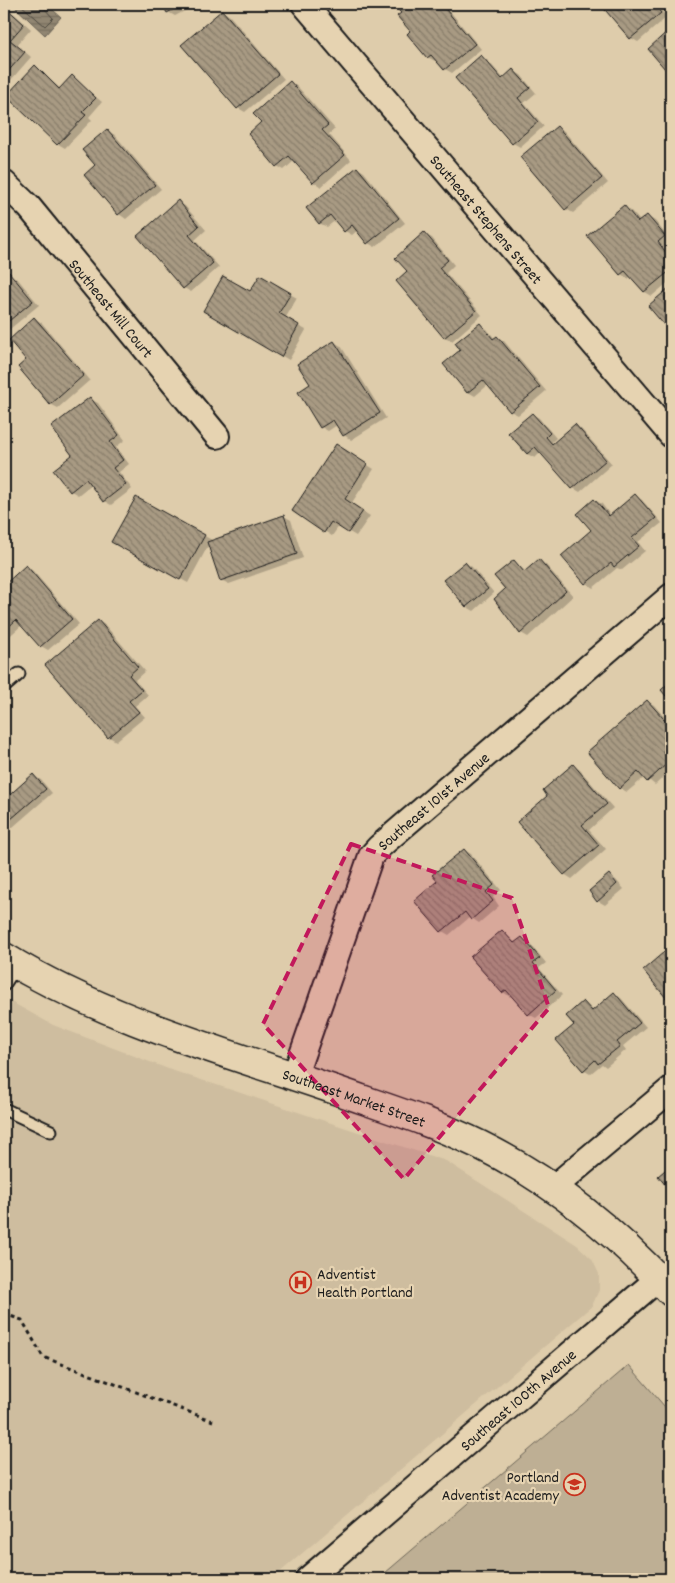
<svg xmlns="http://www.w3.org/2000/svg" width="675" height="1583" font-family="Dekko,sans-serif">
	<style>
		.built { fill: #cebd9f }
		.grass { fill: #beaf94; stroke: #6d6658 }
		.water { fill: url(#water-rules); stroke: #625c50 }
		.shadow { fill: #0003 }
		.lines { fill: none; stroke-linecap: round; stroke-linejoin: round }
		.shore { stroke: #4b463e; stroke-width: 1 }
		.building { fill: url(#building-back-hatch); stroke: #1c1c1c }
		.lane-casing { stroke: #1c1c1c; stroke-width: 15 }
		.street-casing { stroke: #1c1c1c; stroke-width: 28 }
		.secondary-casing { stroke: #1c1c1c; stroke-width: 31 }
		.path { stroke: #1c1c1c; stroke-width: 3; stroke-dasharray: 4 4; stroke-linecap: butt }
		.lane { stroke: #e6d3b1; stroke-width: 11 }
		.street { stroke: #e6d3b1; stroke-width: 24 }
		.secondary { stroke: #e6d3b1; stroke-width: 28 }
		.marked { fill: #c2185b; fill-opacity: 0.2; stroke: #c2185b; stroke-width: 4; stroke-dasharray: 10 6; stroke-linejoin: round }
		.labels { text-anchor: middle; stroke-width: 4.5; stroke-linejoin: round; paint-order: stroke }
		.street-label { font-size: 16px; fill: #1c1c1c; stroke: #e6d3b1 }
		.poi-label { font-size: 16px; fill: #1c1c1c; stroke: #e6d3b1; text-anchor: start }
	</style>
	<defs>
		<pattern id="water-rules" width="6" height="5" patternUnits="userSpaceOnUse" patternTransform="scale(1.25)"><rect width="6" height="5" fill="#918672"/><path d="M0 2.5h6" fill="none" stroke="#766d5d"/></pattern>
		<pattern id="building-back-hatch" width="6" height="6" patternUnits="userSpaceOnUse" patternTransform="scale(1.25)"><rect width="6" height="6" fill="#a89a83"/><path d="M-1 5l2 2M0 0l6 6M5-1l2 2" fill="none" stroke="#887d6a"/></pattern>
	</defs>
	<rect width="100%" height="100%" fill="#deccab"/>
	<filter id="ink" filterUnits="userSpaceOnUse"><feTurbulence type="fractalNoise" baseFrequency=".02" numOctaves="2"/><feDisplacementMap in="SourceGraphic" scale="10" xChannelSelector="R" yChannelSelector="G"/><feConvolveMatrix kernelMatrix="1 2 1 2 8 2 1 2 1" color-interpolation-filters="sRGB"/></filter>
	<g filter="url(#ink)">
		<!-- built -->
		<path class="built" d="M 4,998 L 53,1025 L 171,1070 L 446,1161 L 577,1245 L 592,1259 L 599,1274 L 599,1290 L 592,1306 L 272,1579 L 4,1579 Z"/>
		<!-- grass -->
		<path class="grass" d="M 629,1365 L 671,1414 L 671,1579 L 378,1579 Z"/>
		<!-- water -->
		<path class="water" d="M 12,4 L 46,4 L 61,17 L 45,35 Z"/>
		<!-- shadow -->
		<g class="shadow">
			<path d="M 163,4 L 198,4 L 175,16 L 168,12 Z"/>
			<path d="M 395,4 L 444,4 L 481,49 L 452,73 L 445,69 L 437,59 L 435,61 L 427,57 Z"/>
			<path d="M 602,4 L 655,4 L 667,17 L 638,42 L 631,38 Z"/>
			<path d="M 4,5 L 31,29 L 17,45 L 31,57 L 4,88 Z"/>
			<path d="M 222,11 L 230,16 L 284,79 L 245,112 L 238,108 Z"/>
			<path d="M 481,57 L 488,61 L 504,79 L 513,71 L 521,75 L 536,93 L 524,103 L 544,126 L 520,147 L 513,143 Z"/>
			<path d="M 35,67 L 61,89 L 72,77 L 102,102 L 89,117 L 92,120 L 65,148 L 58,144 Z"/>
			<path d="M 291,83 L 298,87 L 335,129 L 329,134 L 351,160 L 321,187 L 314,182 L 295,160 L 284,170 L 277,166 L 263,123 Z"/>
			<path d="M 557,127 L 564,131 L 608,183 L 573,213 L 566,209 Z"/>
			<path d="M 107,131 L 115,135 L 161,189 L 126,219 L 119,214 L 86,175 L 97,165 Z"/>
			<path d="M 357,168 L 364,172 L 405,223 L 375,247 L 368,243 L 358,230 L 352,235 L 345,231 L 336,220 L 327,227 L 319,223 Z"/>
			<path d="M 178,202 L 185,206 L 206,230 L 195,240 L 219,267 L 191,292 L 184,288 L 139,236 Z"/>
			<path d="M 624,207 L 631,211 L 641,222 L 648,217 L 655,221 L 671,241 L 664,247 L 671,255 L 671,280 L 652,296 L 645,292 L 631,276 L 628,279 L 621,274 L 589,236 Z"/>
			<path d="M 424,234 L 432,238 L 454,265 L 446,273 L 482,315 L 452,341 L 445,337 L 409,272 Z"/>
			<path d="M 4,269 L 8,275 L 17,278 L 39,305 L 5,333 Z"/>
			<path d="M 260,277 L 297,298 L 285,319 L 306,330 L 289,360 L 204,311 L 251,293 Z"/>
			<path d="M 35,319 L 42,323 L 90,380 L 58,408 L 50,404 L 27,360 Z"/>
			<path d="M 480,325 L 487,329 L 495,339 L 497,337 L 504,341 L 546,391 L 518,415 L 510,411 L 488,385 L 475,396 L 468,392 L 462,350 Z"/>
			<path d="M 334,342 L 341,346 L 386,418 L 351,440 L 344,435 L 337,425 L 328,431 L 321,427 L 312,385 Z"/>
			<path d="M 90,399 L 98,403 L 125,440 L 116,447 L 129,464 L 119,472 L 132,489 L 111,505 L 104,501 L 92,484 L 78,495 L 71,491 L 74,455 Z"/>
			<path d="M 532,414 L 539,418 L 556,438 L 552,442 L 554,444 L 575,425 L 582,430 L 612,464 L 580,492 L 573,488 L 541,452 L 535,458 L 527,454 Z"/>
			<path d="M 344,450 L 374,469 L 351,504 L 370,516 L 356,536 L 339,526 L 332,536 L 293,511 Z"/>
			<path d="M 635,496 L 642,500 L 662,523 L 638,542 L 645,551 L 622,570 L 617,568 L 593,588 L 586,583 L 563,556 L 592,531 L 594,500 L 602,504 L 611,516 Z"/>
			<path d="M 136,499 L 212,540 L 210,542 L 284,516 L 291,520 L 303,558 L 229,584 L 221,580 L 209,544 L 188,583 L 113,542 Z"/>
			<path d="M 514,561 L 526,572 L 539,561 L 546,565 L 573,596 L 528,637 L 521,633 L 496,599 L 507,590 Z"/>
			<path d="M 465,563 L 472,567 L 494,593 L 474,611 L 467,607 Z"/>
			<path d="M 26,567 L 33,571 L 79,624 L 48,650 L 41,646 L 22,625 L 4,641 L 4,586 Z"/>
			<path d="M 98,621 L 105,625 L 145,671 L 135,680 L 148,695 L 135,706 L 145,717 L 116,741 L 109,737 L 47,665 Z"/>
			<path d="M 647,701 L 654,705 L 671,725 L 671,770 L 655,785 L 645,777 L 627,792 L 620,788 Z"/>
			<path d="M 573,766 L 580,770 L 613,808 L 589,830 L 606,849 L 572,879 L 564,874 L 549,796 Z"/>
			<path d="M 33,776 L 41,780 L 52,793 L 6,833 L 4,831 L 4,797 L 6,800 Z"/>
			<path d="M 464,850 L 471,854 L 501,890 L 493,897 L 499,906 L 479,923 L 470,917 L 449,935 L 442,931 L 439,881 Z"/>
			<path d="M 609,875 L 616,880 L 624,889 L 605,905 L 598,901 Z"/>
			<path d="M 502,932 L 516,943 L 522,938 L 529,942 L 546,963 L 539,968 L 562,995 L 536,1018 L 528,1014 L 512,995 L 510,997 L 503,992 Z"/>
			<path d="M 671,948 L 671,1002 L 644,970 Z"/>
			<path d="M 614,994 L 621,998 L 646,1027 L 623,1046 L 626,1050 L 606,1067 L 602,1064 L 590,1074 L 583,1070 L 583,1003 L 594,1011 Z"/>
		</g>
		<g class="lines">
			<!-- shore -->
			<path class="shore" d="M 20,4 L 45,26 L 53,18 L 44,8 L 44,4"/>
		</g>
		<!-- building -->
		<g class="building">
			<path d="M 162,4 L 183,4 L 167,13 Z"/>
			<path d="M 393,4 L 441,4 L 475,44 L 444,70 L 431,55 L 427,58 L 407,34 L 410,31 L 397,16 L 401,13 Z"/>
			<path d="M 600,4 L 653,4 L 661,13 L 630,39 Z"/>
			<path d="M 4,6 L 24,24 L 10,40 L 25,52 L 4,76 Z"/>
			<path d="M 222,10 L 278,74 L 237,109 L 181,45 Z"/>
			<path d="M 671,28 L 671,76 L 648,49 Z"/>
			<path d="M 481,55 L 502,79 L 513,69 L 530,88 L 518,98 L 538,122 L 512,144 L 455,78 Z"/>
			<path d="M 35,65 L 59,89 L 72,75 L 96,98 L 82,112 L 86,115 L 57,145 L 6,96 Z"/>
			<path d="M 290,81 L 328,125 L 322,130 L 345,155 L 313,183 L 289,156 L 276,167 L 248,134 L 261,122 L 253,114 Z"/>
			<path d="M 557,126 L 602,178 L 565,210 L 520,157 Z"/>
			<path d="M 107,129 L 155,185 L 118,215 L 84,175 L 95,165 L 82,150 Z"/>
			<path d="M 357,167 L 399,218 L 367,244 L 352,225 L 344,232 L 330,215 L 319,224 L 306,208 Z"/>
			<path d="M 178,200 L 199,226 L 189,235 L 213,263 L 183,289 L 137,236 Z"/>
			<path d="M 624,205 L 638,222 L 647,215 L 665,236 L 658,242 L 671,259 L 671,270 L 644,292 L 625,271 L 620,275 L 587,236 Z"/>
			<path d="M 424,232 L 448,260 L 439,268 L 476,311 L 444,338 L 396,281 L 407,271 L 395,258 Z"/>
			<path d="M 9,272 L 33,301 L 4,325 L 4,273 L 6,275 Z"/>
			<path d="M 260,275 L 291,293 L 279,313 L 299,325 L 281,357 L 203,311 L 223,276 L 250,291 Z"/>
			<path d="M 671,286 L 671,333 L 648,306 Z"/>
			<path d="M 34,317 L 84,375 L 50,405 L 18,367 L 26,360 L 9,340 Z"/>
			<path d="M 480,323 L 493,339 L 497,336 L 540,387 L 510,412 L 483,380 L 467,393 L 443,364 L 460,350 L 455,343 Z"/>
			<path d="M 334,341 L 380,413 L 343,436 L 333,420 L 320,428 L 298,392 L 310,384 L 297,364 Z"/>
			<path d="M 90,397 L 119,435 L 110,442 L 123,460 L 113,468 L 126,484 L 103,502 L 86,479 L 70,492 L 53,470 L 72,455 L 51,427 Z"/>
			<path d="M 532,413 L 550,433 L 546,437 L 552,444 L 575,424 L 606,460 L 572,489 L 535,447 L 527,454 L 508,433 Z"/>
			<path d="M 336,444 L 367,464 L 345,499 L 363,511 L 348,533 L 331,522 L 324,533 L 292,511 Z"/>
			<path d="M 635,494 L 656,518 L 632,538 L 639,546 L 614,567 L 611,563 L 585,584 L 561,556 L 591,530 L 577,514 L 594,499 L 609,516 Z"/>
			<path d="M 136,497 L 205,535 L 180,580 L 111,542 Z"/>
			<path d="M 284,515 L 297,554 L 220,581 L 207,542 Z"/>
			<path d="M 539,559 L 566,591 L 520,634 L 494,599 L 505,589 L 494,576 L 514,560 L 524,572 Z"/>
			<path d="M 465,562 L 488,589 L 466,607 L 443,580 Z"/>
			<path d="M 26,565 L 72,619 L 40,647 L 16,620 L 4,631 L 4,585 Z"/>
			<path d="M 98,620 L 138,667 L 129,675 L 142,690 L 129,701 L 139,712 L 108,738 L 45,665 Z"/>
			<path d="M 671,681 L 671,702 L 661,690 Z"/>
			<path d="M 647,700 L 671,727 L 671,744 L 663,751 L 671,760 L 647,782 L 638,772 L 619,789 L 587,752 Z"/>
			<path d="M 573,764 L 607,804 L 582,825 L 599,845 L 564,875 L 517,822 L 547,796 L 543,790 Z"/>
			<path d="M 33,774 L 46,789 L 4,825 L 4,800 Z"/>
			<path d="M 464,849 L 494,885 L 486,892 L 493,901 L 471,920 L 465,912 L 441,932 L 414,901 L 437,881 L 432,875 Z"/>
			<path d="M 609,874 L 617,884 L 597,902 L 589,891 Z"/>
			<path d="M 502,930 L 514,943 L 522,937 L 540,958 L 533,963 L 556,990 L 528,1015 L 506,990 L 502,993 L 470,957 Z"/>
			<path d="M 671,946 L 671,1004 L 643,970 Z"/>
			<path d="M 614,992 L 640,1023 L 617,1042 L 620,1046 L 598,1064 L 595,1060 L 583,1071 L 556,1040 L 574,1025 L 566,1016 L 583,1001 L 592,1011 Z"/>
			<path d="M 671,1165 L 671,1192 L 658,1176 Z"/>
		</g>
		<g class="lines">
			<defs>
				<g id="lane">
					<path d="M 4,687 L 19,674"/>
					<path d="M 4,985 L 17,965"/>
					<path d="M 4,1109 L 51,1131"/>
				</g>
				<g id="street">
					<path id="s1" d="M 304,4 L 671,435"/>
					<path id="s2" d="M 4,183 L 29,207 L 217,436"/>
					<path id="s3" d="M 295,1075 L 371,856 L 379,847 L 671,596"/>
					<path d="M 553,1188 L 671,1089"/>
					<path id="s4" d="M 308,1579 L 659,1278"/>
				</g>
				<g id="secondary">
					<path id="s5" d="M 4,957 C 115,1025 244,1057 367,1101 C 405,1114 443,1127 480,1145 C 553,1181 616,1232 671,1292"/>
				</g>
			</defs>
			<!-- lane casing -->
			<use href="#lane" class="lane-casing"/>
			<!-- street casing -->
			<use href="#street" class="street-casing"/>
			<!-- secondary casing -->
			<use href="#secondary" class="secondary-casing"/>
			<!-- path -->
			<path class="path" d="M 4,1314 L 22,1320 L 43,1357 L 213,1421"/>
			<!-- lane -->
			<use href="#lane" class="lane"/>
			<!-- street -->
			<use href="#street" class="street"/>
			<!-- secondary -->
			<use href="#secondary" class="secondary"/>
		</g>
	</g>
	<!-- marked area -->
	<path class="marked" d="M 351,844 L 512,898 L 549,1008 L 404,1179 L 263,1024 Z"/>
	<!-- icons -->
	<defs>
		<symbol id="hospital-ring" viewBox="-11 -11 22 22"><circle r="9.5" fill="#e6d3b1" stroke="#c8321e" stroke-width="1.5"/><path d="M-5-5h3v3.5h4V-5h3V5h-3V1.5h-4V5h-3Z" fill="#c8321e"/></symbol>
		<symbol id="school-ring" viewBox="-11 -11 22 22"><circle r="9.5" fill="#e6d3b1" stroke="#c8321e" stroke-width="1.5"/><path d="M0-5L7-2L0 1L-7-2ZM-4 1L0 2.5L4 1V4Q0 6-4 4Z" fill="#c8321e"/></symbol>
	</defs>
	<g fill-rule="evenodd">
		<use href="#hospital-ring" x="288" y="1270" width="25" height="25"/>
		<use href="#school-ring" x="562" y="1472" width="25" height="25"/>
	</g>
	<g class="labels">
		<!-- street labels -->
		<g class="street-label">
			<text dy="6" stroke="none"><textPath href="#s1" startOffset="282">Southeast Stephens Street</textPath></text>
			<text dy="6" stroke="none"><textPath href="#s2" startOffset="165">Southeast Mill Court</textPath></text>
			<text dy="6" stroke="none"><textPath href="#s3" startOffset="315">Southeast 101st Avenue</textPath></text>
			<text dy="6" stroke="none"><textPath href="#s5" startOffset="378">Southeast Market Street</textPath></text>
			<text dy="6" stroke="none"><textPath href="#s4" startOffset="276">Southeast 100th Avenue</textPath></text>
		</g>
		<!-- poi labels -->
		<g class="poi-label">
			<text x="317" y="1279">Adventist<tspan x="317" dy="18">Health Portland</tspan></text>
			<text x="559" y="1482" text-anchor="end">Portland<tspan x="559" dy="18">Adventist Academy</tspan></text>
		</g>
	</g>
	<!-- margin -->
	<rect width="675" height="1583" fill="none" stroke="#e6d3b1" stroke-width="20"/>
	<rect x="10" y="10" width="655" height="1563" fill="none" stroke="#1c1c1c" stroke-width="2" filter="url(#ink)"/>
</svg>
